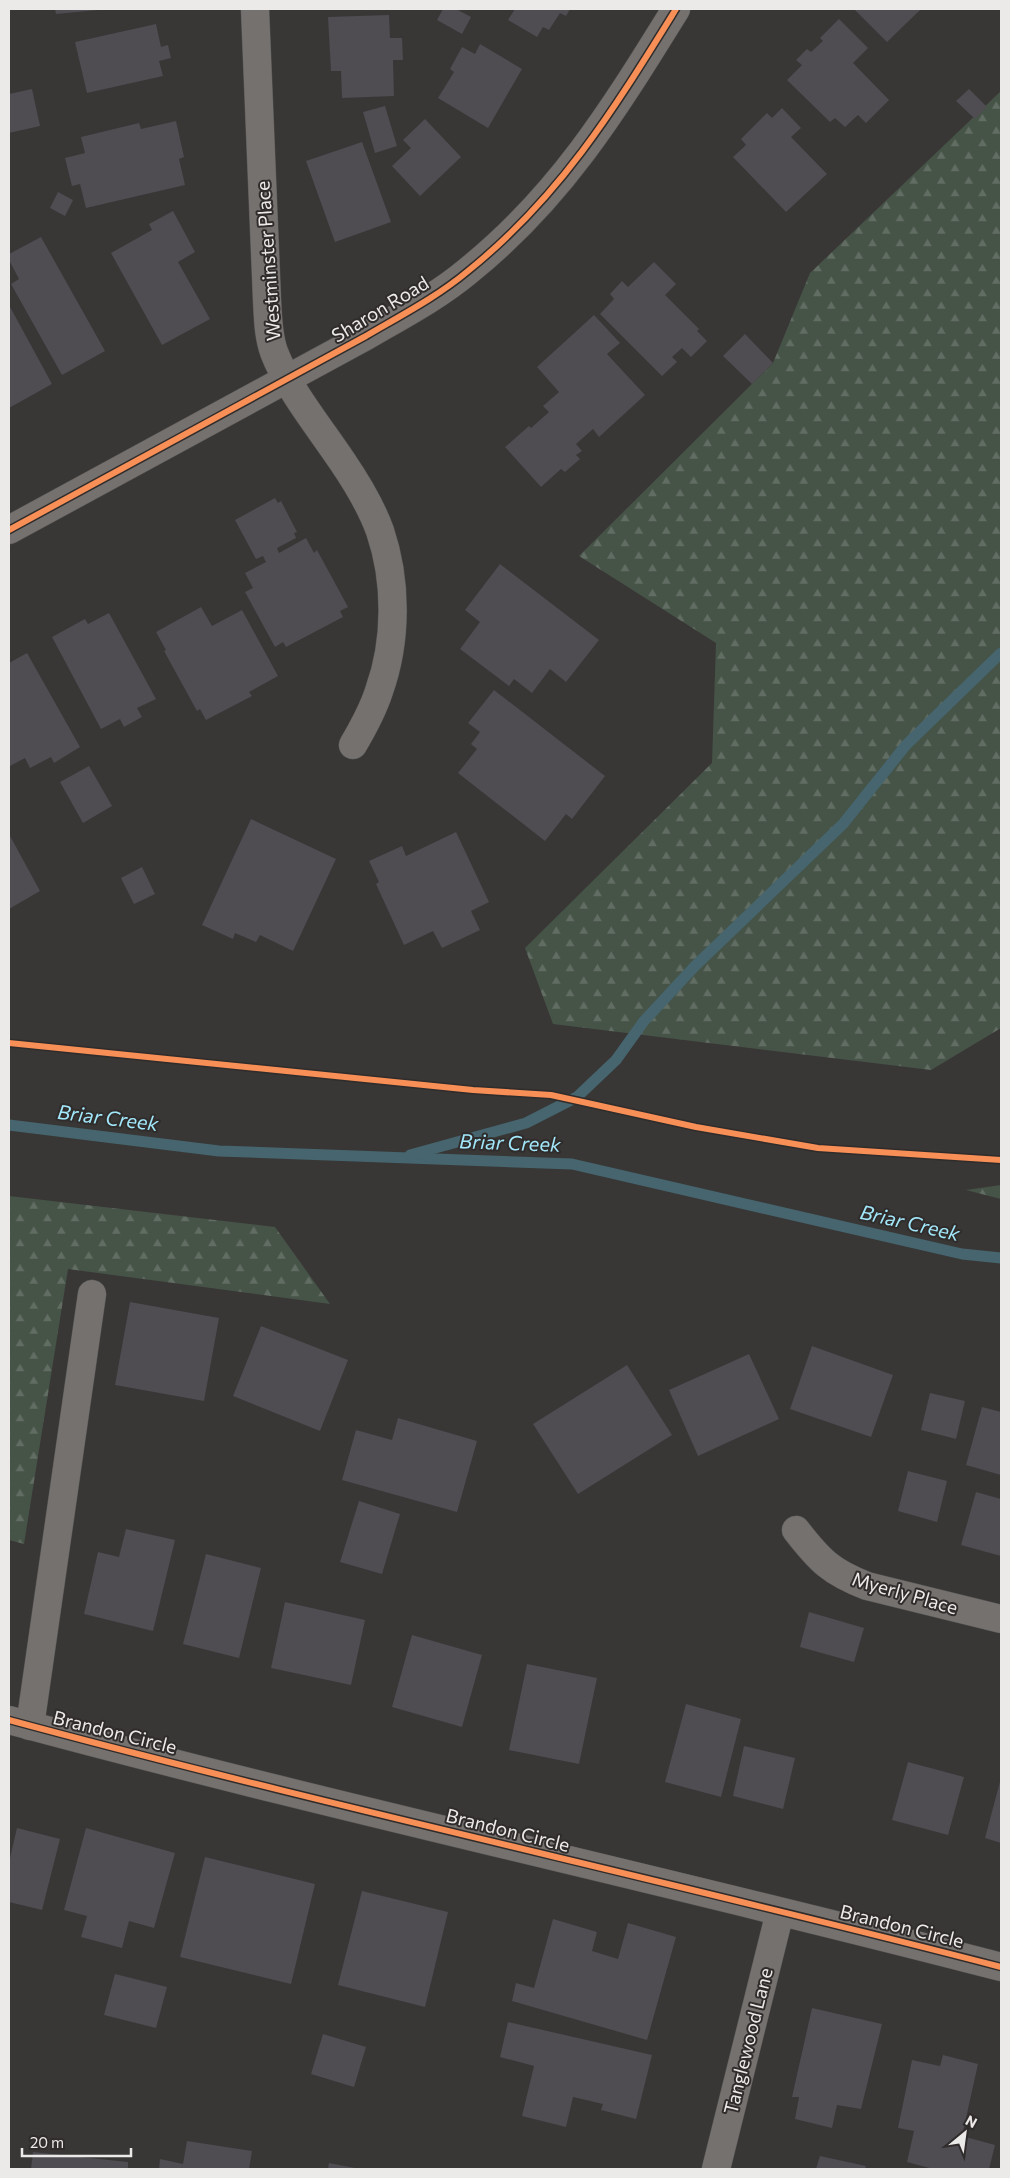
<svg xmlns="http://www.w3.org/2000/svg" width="1010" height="2178" font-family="Commissioner,sans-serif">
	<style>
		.forest { fill: url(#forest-firs) }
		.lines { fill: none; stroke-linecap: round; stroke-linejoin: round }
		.stream { stroke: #46656e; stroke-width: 11 }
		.building { fill: #4f4c52 }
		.minor-casing { stroke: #555453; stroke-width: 29 }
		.tertiary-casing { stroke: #555453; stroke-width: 29 }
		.minor { stroke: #75716f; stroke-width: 28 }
		.tertiary { stroke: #75716f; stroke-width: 28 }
		.cycleway-casing { stroke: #2f2c2b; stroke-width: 9 }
		.cycleway { stroke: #f78f57; stroke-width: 6 }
		.labels { text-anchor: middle; stroke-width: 4; stroke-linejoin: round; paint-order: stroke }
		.street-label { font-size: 19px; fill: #eceae9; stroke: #2f2c2b }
		.water-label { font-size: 20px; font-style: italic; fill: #a2e7fa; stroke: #2f2c2b }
	</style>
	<defs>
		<pattern id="forest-firs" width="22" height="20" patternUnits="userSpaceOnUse" patternTransform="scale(1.25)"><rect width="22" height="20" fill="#465347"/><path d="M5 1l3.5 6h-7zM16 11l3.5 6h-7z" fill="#616c62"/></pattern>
	</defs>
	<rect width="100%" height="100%" fill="#383736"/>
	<!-- forest -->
	<g class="forest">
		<path d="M 1001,91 L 1001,1028 L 931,1070 L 553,1024 L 525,948 L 712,763 L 716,643 L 579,556 L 773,363 L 810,273 Z"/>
		<path d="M 1001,1185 L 1001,1199 L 966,1190 Z"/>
		<path d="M 9,1196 L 275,1227 L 330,1304 L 68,1269 L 24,1544 L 9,1540 Z"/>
	</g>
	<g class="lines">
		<!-- stream -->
		<g class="stream">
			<path d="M 9,1125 L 219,1151 L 572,1164 L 962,1254 L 1001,1258"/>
			<path d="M 410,1155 L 526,1123 L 577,1097 L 616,1060 L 644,1021 L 695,966 L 843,824 L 906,745 L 1001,653"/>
		</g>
	</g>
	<!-- building -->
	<g class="building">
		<path d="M 55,9 L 98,9 L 98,10 L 56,14 Z"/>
		<path d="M 443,9 L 456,9 L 471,17 L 462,34 L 437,20 Z"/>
		<path d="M 515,9 L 570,9 L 566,16 L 560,13 L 549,30 L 543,27 L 537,37 L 508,20 Z"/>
		<path d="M 854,9 L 921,9 L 887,42 Z"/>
		<path d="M 389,15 L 390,38 L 402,38 L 403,60 L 393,60 L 394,96 L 342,98 L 341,71 L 331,71 L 328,17 Z"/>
		<path d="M 839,19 L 868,48 L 853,63 L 889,100 L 866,123 L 858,115 L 845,127 L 835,118 L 830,122 L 787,80 L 802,65 L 796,60 L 807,49 L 811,52 L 823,41 L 820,38 Z"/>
		<path d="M 156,24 L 161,47 L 168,45 L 171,58 L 159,61 L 163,76 L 87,93 L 75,42 Z"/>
		<path d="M 480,44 L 522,69 L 488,128 L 438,98 L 454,72 L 450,69 L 462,47 L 475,54 Z"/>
		<path d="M 32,89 L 40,126 L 9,133 L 9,94 Z"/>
		<path d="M 969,89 L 987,107 L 975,119 L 956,101 Z"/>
		<path d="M 385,106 L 397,146 L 375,153 L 363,112 Z"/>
		<path d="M 782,108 L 801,128 L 791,137 L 827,174 L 786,212 L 733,157 L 746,145 L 741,139 L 767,113 L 772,118 Z"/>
		<path d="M 425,119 L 461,157 L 420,196 L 392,166 L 411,148 L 403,140 Z"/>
		<path d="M 176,121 L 184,157 L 179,159 L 185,185 L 86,208 L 80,184 L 72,186 L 65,158 L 85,153 L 81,137 L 139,123 L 141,129 Z"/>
		<path d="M 362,142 L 391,222 L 335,242 L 306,161 Z"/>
		<path d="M 58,192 L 73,200 L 65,216 L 50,208 Z"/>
		<path d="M 173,211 L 195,252 L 178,262 L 210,319 L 162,345 L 111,253 L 152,230 L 149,224 Z"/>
		<path d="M 41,237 L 105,351 L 62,375 L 11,284 L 19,279 L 9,260 L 9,254 Z"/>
		<path d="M 654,262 L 676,284 L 665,295 L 699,329 L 697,331 L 707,341 L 691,357 L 682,348 L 672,357 L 677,362 L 662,376 L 600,314 L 614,299 L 610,294 L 622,281 L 628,287 Z"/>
		<path d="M 9,305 L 52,384 L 9,408 Z"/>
		<path d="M 594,315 L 620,343 L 607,354 L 645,395 L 599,437 L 593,429 L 576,444 L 582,451 L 576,455 L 580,459 L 565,472 L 561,469 L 541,487 L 505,447 L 529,426 L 531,428 L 549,412 L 543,406 L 559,392 L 537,367 Z"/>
		<path d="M 745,334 L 773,363 L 752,384 L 723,356 Z"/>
		<path d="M 275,498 L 278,503 L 281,501 L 297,532 L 294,533 L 296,538 L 277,548 L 279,553 L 306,538 L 314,553 L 317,550 L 348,607 L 340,611 L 343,617 L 286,647 L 283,642 L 275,647 L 245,592 L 253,588 L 245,573 L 266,562 L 263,556 L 256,559 L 235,520 Z"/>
		<path d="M 500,564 L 599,640 L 566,682 L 550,669 L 532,693 L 514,679 L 509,686 L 460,649 L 480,622 L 465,610 Z"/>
		<path d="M 201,607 L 212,626 L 242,610 L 278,676 L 249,692 L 252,696 L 206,720 L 200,709 L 197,711 L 164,651 L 166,650 L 156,632 Z"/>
		<path d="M 109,613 L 156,699 L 137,708 L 142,717 L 124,727 L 120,719 L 101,729 L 52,637 L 85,619 L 88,624 Z"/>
		<path d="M 27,653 L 80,747 L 54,763 L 51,757 L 30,768 L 25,758 L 10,766 L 9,763 L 9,663 Z"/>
		<path d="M 494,690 L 605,776 L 572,819 L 566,814 L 545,841 L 458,773 L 477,749 L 471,744 L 480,732 L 468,723 Z"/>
		<path d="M 89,766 L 112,806 L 83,823 L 60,782 Z"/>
		<path d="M 251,819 L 336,859 L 293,951 L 260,935 L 256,942 L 235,933 L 233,939 L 202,925 Z"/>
		<path d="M 456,832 L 489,902 L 471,911 L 480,930 L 442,948 L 433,931 L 404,945 L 376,884 L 379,882 L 369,861 L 402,846 L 406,856 Z"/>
		<path d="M 9,834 L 40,891 L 9,909 Z"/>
		<path d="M 142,867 L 155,894 L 134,904 L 121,878 Z"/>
		<path d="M 130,1302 L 219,1318 L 204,1401 L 115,1385 Z"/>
		<path d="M 261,1326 L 348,1360 L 320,1431 L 233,1396 Z"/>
		<path d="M 812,1346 L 893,1375 L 871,1437 L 790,1409 Z"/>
		<path d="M 749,1354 L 779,1419 L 698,1456 L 669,1390 Z"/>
		<path d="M 627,1365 L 672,1435 L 578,1494 L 533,1424 Z"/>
		<path d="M 930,1393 L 965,1401 L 956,1439 L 921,1430 Z"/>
		<path d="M 982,1407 L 1001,1412 L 1001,1475 L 966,1465 Z"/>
		<path d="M 398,1418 L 477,1441 L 457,1512 L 342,1480 L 356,1430 L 392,1440 Z"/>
		<path d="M 908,1471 L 947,1481 L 937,1522 L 898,1511 Z"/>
		<path d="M 976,1492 L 1001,1499 L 1001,1556 L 961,1545 Z"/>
		<path d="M 359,1501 L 400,1514 L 382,1574 L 340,1562 Z"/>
		<path d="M 126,1529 L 175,1540 L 153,1631 L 84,1614 L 98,1552 L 119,1557 Z"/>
		<path d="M 206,1554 L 261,1568 L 239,1658 L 183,1644 Z"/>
		<path d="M 285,1602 L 365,1620 L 351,1685 L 271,1668 Z"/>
		<path d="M 809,1612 L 864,1628 L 854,1662 L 800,1647 Z"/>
		<path d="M 412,1635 L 482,1655 L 462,1727 L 392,1707 Z"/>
		<path d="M 527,1664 L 597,1678 L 579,1764 L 509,1750 Z"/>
		<path d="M 686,1704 L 741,1719 L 721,1797 L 665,1782 Z"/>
		<path d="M 744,1746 L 795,1758 L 783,1809 L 733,1796 Z"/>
		<path d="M 908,1762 L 964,1777 L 948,1835 L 892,1820 Z"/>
		<path d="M 1001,1778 L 1001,1843 L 985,1838 Z"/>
		<path d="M 17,1828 L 60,1839 L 42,1910 L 9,1902 L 9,1862 Z"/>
		<path d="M 86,1828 L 175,1853 L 154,1928 L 129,1921 L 122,1948 L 81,1937 L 87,1916 L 64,1910 Z"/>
		<path d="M 205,1857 L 315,1884 L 291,1984 L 180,1957 Z"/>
		<path d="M 362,1891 L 448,1912 L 425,2007 L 338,1985 Z"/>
		<path d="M 553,1919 L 597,1932 L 592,1951 L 618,1959 L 628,1923 L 676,1937 L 647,2040 L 512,2001 L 516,1983 L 534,1988 Z"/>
		<path d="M 115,1974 L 167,1987 L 156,2028 L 104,2015 Z"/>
		<path d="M 812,2008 L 882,2024 L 861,2109 L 837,2105 L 832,2128 L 795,2119 L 799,2097 L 792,2097 Z"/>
		<path d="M 508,2022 L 652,2055 L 636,2119 L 601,2110 L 603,2104 L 573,2097 L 566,2127 L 522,2116 L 534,2066 L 500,2057 Z"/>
		<path d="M 323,2034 L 366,2047 L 354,2087 L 311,2074 Z"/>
		<path d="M 943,2055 L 978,2064 L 962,2136 L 995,2145 L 989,2169 L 933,2169 L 907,2162 L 914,2131 L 898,2128 L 912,2060 L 940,2066 Z"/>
		<path d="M 187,2141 L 252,2151 L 249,2169 L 159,2169 L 160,2159 L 183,2164 Z"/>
		<path d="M 33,2152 L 128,2162 L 128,2169 L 31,2169 Z"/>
		<path d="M 820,2156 L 866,2166 L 865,2169 L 816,2169 Z"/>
		<path d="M 329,2163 L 355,2168 L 355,2169 L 328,2169 Z"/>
	</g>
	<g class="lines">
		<defs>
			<g id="minor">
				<path d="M 255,9 L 267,300 C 268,317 268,335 274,352 C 288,389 320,428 342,461 C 357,483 371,506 380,531 C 397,581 397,641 379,691 C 373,710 363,728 353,745"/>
				<path d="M 796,1530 C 820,1561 831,1572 867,1586 L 1001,1619"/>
				<path d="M 9,1720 C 338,1809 671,1881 1001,1967"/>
				<path d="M 30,1726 L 92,1294"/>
				<path d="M 716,2169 L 780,1912"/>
			</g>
			<path id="tertiary" d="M 9,530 L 366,336 C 400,316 437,297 468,271 C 561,196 614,109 676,9"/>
		</defs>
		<!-- minor casing -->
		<use href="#minor" class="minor-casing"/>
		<!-- tertiary casing -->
		<use href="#tertiary" class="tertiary-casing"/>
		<!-- minor -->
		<use href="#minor" class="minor"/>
		<!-- tertiary -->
		<use href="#tertiary" class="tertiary"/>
		<defs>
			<g id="cycleway">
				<path d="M 9,530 L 366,336 C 400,316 437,297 468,271 C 561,196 614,109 676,9"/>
				<path d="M 9,1043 L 473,1090 L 551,1095 L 696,1127 L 818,1148 L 1001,1160"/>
				<path d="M 9,1720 C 338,1809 671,1881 1001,1967"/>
			</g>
		</defs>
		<!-- cycleway casing -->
		<use href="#cycleway" class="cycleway-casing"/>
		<!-- cycleway -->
		<use href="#cycleway" class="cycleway"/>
	</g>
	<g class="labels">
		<!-- street labels -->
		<g class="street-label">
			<text transform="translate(268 261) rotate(-94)" y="7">Westminster Place</text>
			<text transform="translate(380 309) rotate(-31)" y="7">Sharon Road</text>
			<text transform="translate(905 1593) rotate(16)" y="7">Myerly Place</text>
			<text transform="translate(115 1732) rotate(14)" y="7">Brandon Circle</text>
			<text transform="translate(508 1830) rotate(14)" y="7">Brandon Circle</text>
			<text transform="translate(902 1926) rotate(14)" y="7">Brandon Circle</text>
			<text transform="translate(748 2041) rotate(-76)" y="7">Tanglewood Lane</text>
		</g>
		<!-- water labels -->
		<g class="water-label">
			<text transform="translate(108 1118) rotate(7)" y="7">Briar Creek</text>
			<text transform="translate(510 1143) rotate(2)" y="7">Briar Creek</text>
			<text transform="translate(910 1223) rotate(13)" y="7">Briar Creek</text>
		</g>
	</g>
	<!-- border -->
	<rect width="1010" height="2178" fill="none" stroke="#eceae9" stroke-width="20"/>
	<!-- north arrow -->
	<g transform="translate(965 2133) rotate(29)" stroke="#2f2c2b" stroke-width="4" paint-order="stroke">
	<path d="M0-4L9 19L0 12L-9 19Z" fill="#eceae9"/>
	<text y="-8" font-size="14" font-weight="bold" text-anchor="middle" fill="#eceae9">N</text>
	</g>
	<!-- scale -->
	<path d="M22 2148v8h109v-8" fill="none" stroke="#eceae9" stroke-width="2.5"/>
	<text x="30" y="2148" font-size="15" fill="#eceae9" stroke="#2f2c2b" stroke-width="4" paint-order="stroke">20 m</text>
</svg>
